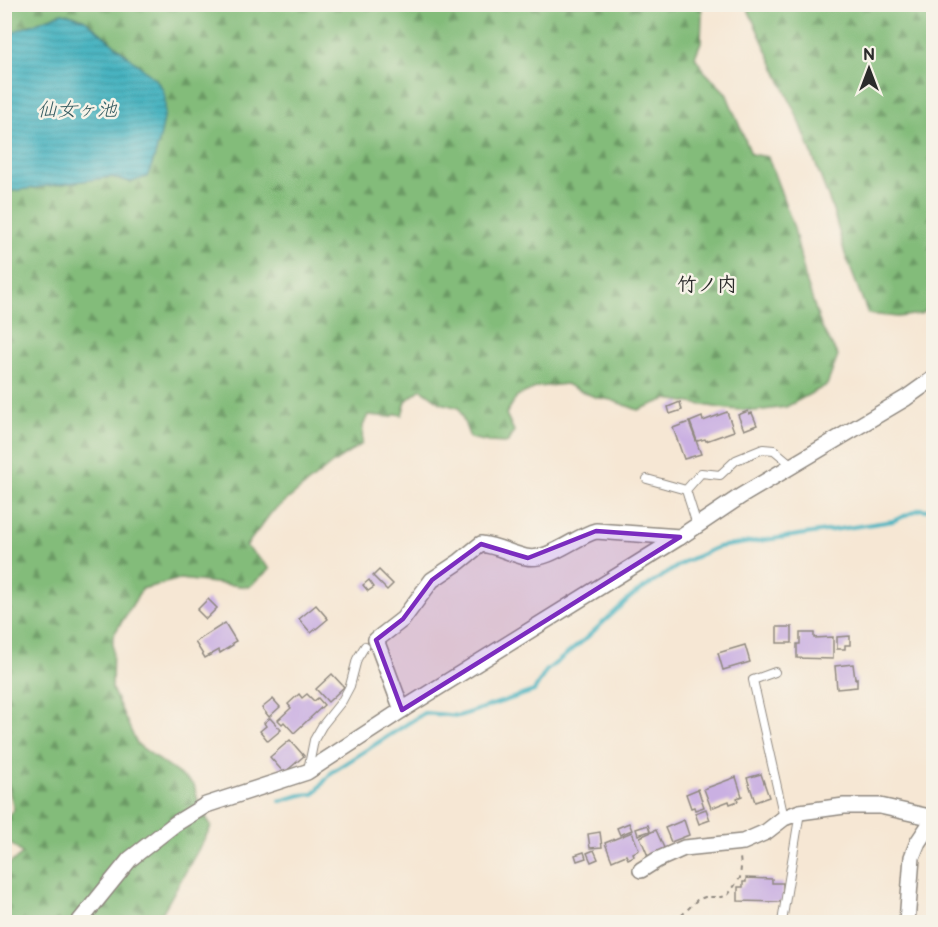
<svg xmlns="http://www.w3.org/2000/svg" width="938" height="927" font-family="'Balsamiq Sans','Klee One',sans-serif">
	<style>
		.forest { fill: url(#forest-firs); stroke: #577452; stroke-width: 1.5 }
		.water { fill: url(#water-rules); stroke: #387076; stroke-width: 1.5 }
		.lines { fill: none; stroke-linecap: round; stroke-linejoin: round }
		.stream { stroke: #46b4c1; stroke-width: 4 }
		.building { fill: #cab0e2 }
		.service-casing { stroke: #908980; stroke-width: 10 }
		.minor-casing { stroke: #908980; stroke-width: 18 }
		.path { stroke: #908980; stroke-width: 2; stroke-dasharray: 4.5 4.5; stroke-linecap: butt }
		.service { stroke: #fff; stroke-width: 8 }
		.minor { stroke: #fff; stroke-width: 15 }
		.marked { fill: #7b2cbf; fill-opacity: 0.2; stroke: #7b2cbf; stroke-width: 4.5; stroke-linejoin: round }
		.labels { text-anchor: middle; stroke-width: 5; stroke-linejoin: round; paint-order: stroke }
		.water-label { font-size: 20px; font-style: italic; fill: #345b60; stroke: #f7f3e8 }
		.neighbourhood-label { font-size: 20px; font-weight: bold; fill: #2b2b2b; stroke: #f7f3e8 }
	</style>
	<defs>
		<pattern id="forest-firs" width="22" height="20" patternUnits="userSpaceOnUse" patternTransform="scale(1.5)"><rect width="22" height="20" fill="#83bc7a"/><path d="M5 1l3.5 6h-7zM16 11l3.5 6h-7z" fill="#6b9964"/></pattern>
		<pattern id="water-rules" width="6" height="5" patternUnits="userSpaceOnUse" patternTransform="scale(1.5)"><rect width="6" height="5" fill="#46b4c1"/><path d="M0 2.5h6" fill="none" stroke="#3b939d"/></pattern>
	</defs>
	<rect width="100%" height="100%" fill="#f7f3e8"/>
	<filter id="ink" filterUnits="userSpaceOnUse"><feTurbulence type="fractalNoise" baseFrequency=".0167" numOctaves="2"/><feDisplacementMap in="SourceGraphic" scale="12" xChannelSelector="R" yChannelSelector="G"/><feConvolveMatrix kernelMatrix="1 2 1 2 8 2 1 2 1" color-interpolation-filters="sRGB"/></filter>
	<filter id="wash" filterUnits="userSpaceOnUse"><feTurbulence type="fractalNoise" baseFrequency=".008" numOctaves="4" result="noise"/><feDisplacementMap in="SourceGraphic" scale="24" xChannelSelector="R" yChannelSelector="G"/><feGaussianBlur stdDeviation="1.35" result="paint"/><feColorMatrix in="noise" values="0 0 0 0 0 0 0 0 0 0 0 0 0 0 0 0 0 1.4 0 .05"/><feComposite in="paint" operator="in"/></filter>
	<g filter="url(#wash)">
		<rect width="100%" height="100%" fill="#f6e7d4"/>
		<!-- forest -->
		<g class="forest">
			<path d="M 5,4 L 701,5 L 702,14 L 701,42 L 695,57 L 705,72 L 726,93 L 751,154 L 768,157 L 794,228 L 805,277 L 821,326 L 838,356 L 827,385 L 786,407 L 756,411 L 727,409 L 667,399 L 638,410 L 611,400 L 595,397 L 578,390 L 566,384 L 538,387 L 517,396 L 506,414 L 514,431 L 507,443 L 489,442 L 470,438 L 459,408 L 441,403 L 421,389 L 406,401 L 402,415 L 396,414 L 391,417 L 368,415 L 363,426 L 362,444 L 333,463 L 271,513 L 246,546 L 270,569 L 249,587 L 180,579 L 142,589 L 113,636 L 112,689 L 137,744 L 194,785 L 197,798 L 211,827 L 157,922 L 5,922 L 5,867 L 23,854 L 4,838 L 5,819 L 14,809 L 4,771 L 5,192 L 111,177 L 131,182 L 155,79 L 85,20 L 75,16 L 62,13 L 5,35 Z"/>
			<path d="M 746,5 L 933,5 L 933,307 L 920,314 L 898,317 L 868,314 L 845,254 L 833,210 L 801,125 Z"/>
		</g>
		<!-- water -->
		<path class="water" d="M 62,13 L 75,16 L 85,20 L 155,79 C 157,82 162,86 163,90 C 171,108 155,159 147,177 L 131,182 L 111,177 L 5,192 L 5,35 Z"/>
		<g class="lines">
			<!-- stream -->
			<path class="stream" d="M 280,801 L 301,795 L 314,794 L 332,772 L 424,713 L 459,716 L 534,691 L 546,671 L 583,641 L 632,596 L 684,562 L 718,547 L 893,521 L 920,509 L 934,511"/>
		</g>
		<g id="blocks">
			<!-- building -->
			<g class="building">
				<path d="M 680,402 L 682,410 L 670,414 L 668,407 Z"/>
				<path d="M 748,411 L 749,414 L 752,413 L 757,425 L 744,430 L 738,415 Z"/>
				<path d="M 727,412 L 734,431 L 706,441 L 705,439 L 697,441 L 690,422 L 702,417 L 703,421 Z"/>
				<path d="M 689,422 L 701,454 L 684,459 L 673,428 Z"/>
				<path d="M 379,570 L 393,584 L 387,590 L 373,576 Z"/>
				<path d="M 369,580 L 374,587 L 368,591 L 363,585 Z"/>
				<path d="M 208,599 L 217,608 L 206,619 L 197,610 Z"/>
				<path d="M 316,605 L 328,619 L 311,633 L 299,619 Z"/>
				<path d="M 225,623 L 236,641 L 232,643 L 233,645 L 220,653 L 219,650 L 205,658 L 195,642 Z"/>
				<rect x="777" y="627" width="15" height="16"/>
				<path d="M 800,633 L 814,633 L 814,638 L 833,637 L 833,659 L 797,658 L 797,644 L 800,644 Z"/>
				<path d="M 850,636 L 850,645 L 845,645 L 845,649 L 837,649 L 837,637 Z"/>
				<path d="M 745,645 L 750,662 L 723,670 L 718,653 Z"/>
				<path d="M 853,664 L 855,679 L 857,678 L 857,687 L 837,689 L 835,666 Z"/>
				<path d="M 332,674 L 344,687 L 328,702 L 316,689 Z"/>
				<path d="M 299,694 L 302,698 L 307,694 L 314,701 L 318,698 L 324,705 L 294,733 L 284,722 L 282,724 L 278,720 L 291,708 L 288,704 Z"/>
				<path d="M 273,699 L 280,707 L 269,717 L 262,708 Z"/>
				<path d="M 270,718 L 281,730 L 268,741 L 260,731 L 266,726 L 264,723 Z"/>
				<path d="M 290,740 L 304,756 L 284,773 L 270,757 Z"/>
				<path d="M 761,774 L 769,797 L 755,802 L 747,778 Z"/>
				<path d="M 736,777 L 742,796 L 737,798 L 738,801 L 730,804 L 729,801 L 711,808 L 704,789 Z"/>
				<path d="M 698,789 L 704,807 L 695,810 L 694,807 L 691,808 L 686,794 Z"/>
				<path d="M 706,809 L 710,820 L 699,824 L 695,813 Z"/>
				<path d="M 684,820 L 689,835 L 671,842 L 665,828 Z"/>
				<path d="M 629,823 L 632,830 L 620,835 L 617,828 Z"/>
				<path d="M 648,825 L 650,831 L 638,835 L 636,829 Z"/>
				<path d="M 656,830 L 665,850 L 648,856 L 640,837 Z"/>
				<path d="M 600,832 L 602,847 L 590,848 L 588,834 Z"/>
				<path d="M 632,832 L 639,850 L 633,853 L 634,856 L 628,859 L 626,855 L 612,861 L 605,843 Z"/>
				<path d="M 594,850 L 598,859 L 591,862 L 587,853 Z"/>
				<path d="M 584,852 L 586,858 L 577,861 L 575,855 Z"/>
				<path d="M 746,878 L 772,879 L 772,883 L 783,883 L 783,902 L 738,901 L 738,887 L 743,887 L 743,882 L 746,882 Z"/>
			</g>
		</g>
	</g>
	<g filter="url(#ink)">
		<use href="#blocks" fill-opacity="0" stroke="#908980" stroke-width="1.5"/>
		<g class="lines">
			<defs>
				<g id="service">
					<path d="M 647,479 L 686,490"/>
					<path d="M 697,525 L 686,490 L 701,473 L 720,475 L 736,460 L 763,449 L 774,450 L 792,465"/>
					<path d="M 775,672 L 753,680 L 784,818"/>
					<path d="M 308,770 L 314,740 L 322,726 L 342,701 L 350,686 L 357,659 L 365,646"/>
					<path d="M 782,922 L 800,812"/>
				</g>
				<g id="minor">
					<path d="M 402,710 L 376,640 L 403,619 L 432,580 L 459,562 L 481,544 C 499,546 510,554 526,557 C 548,562 576,536 596,531 L 680,537"/>
					<path d="M 641,870 L 657,860 L 684,848 L 743,842 L 766,832 L 784,818 L 800,812 L 844,806 L 880,806 L 934,818 L 918,842 L 912,857 L 907,922"/>
					<path d="M 79,922 L 130,859 L 175,824 L 206,805 L 307,772 L 402,710 L 680,537 L 741,496 L 906,398 L 934,378"/>
				</g>
			</defs>
			<!-- service casing -->
			<use href="#service" class="service-casing"/>
			<!-- minor casing -->
			<use href="#minor" class="minor-casing"/>
			<!-- path -->
			<path class="path" d="M 675,922 L 697,900 L 705,897 L 722,897 L 728,895 L 740,878 L 741,867 L 740,857"/>
			<!-- service -->
			<use href="#service" class="service"/>
			<!-- minor -->
			<use href="#minor" class="minor"/>
		</g>
	</g>
	<!-- marked area -->
	<path class="marked" d="M 596,531 L 680,537 L 402,710 L 376,640 L 403,619 L 432,580 L 481,544 L 528,558 Z"/>
	<g class="labels">
		<!-- water labels -->
		<g class="water-label">
			<text x="77" y="116">仙女ヶ池</text>
		</g>
		<!-- neighbourhood labels -->
		<g class="neighbourhood-label">
			<text x="707" y="291">竹ノ内</text>
		</g>
	</g>
	<!-- margin -->
	<rect width="938" height="927" fill="none" stroke="#f7f3e8" stroke-width="24"/>
	<!-- north arrow -->
	<g transform="translate(869 69)" stroke="#f7f3e8" stroke-width="4.5" paint-order="stroke">
	<path d="M0-4.5L10 22L0 15L-10 22Z" fill="#2b2b2b"/>
	<text y="-9" font-size="16" font-weight="bold" text-anchor="middle" fill="#2b2b2b">N</text>
	</g>
</svg>
